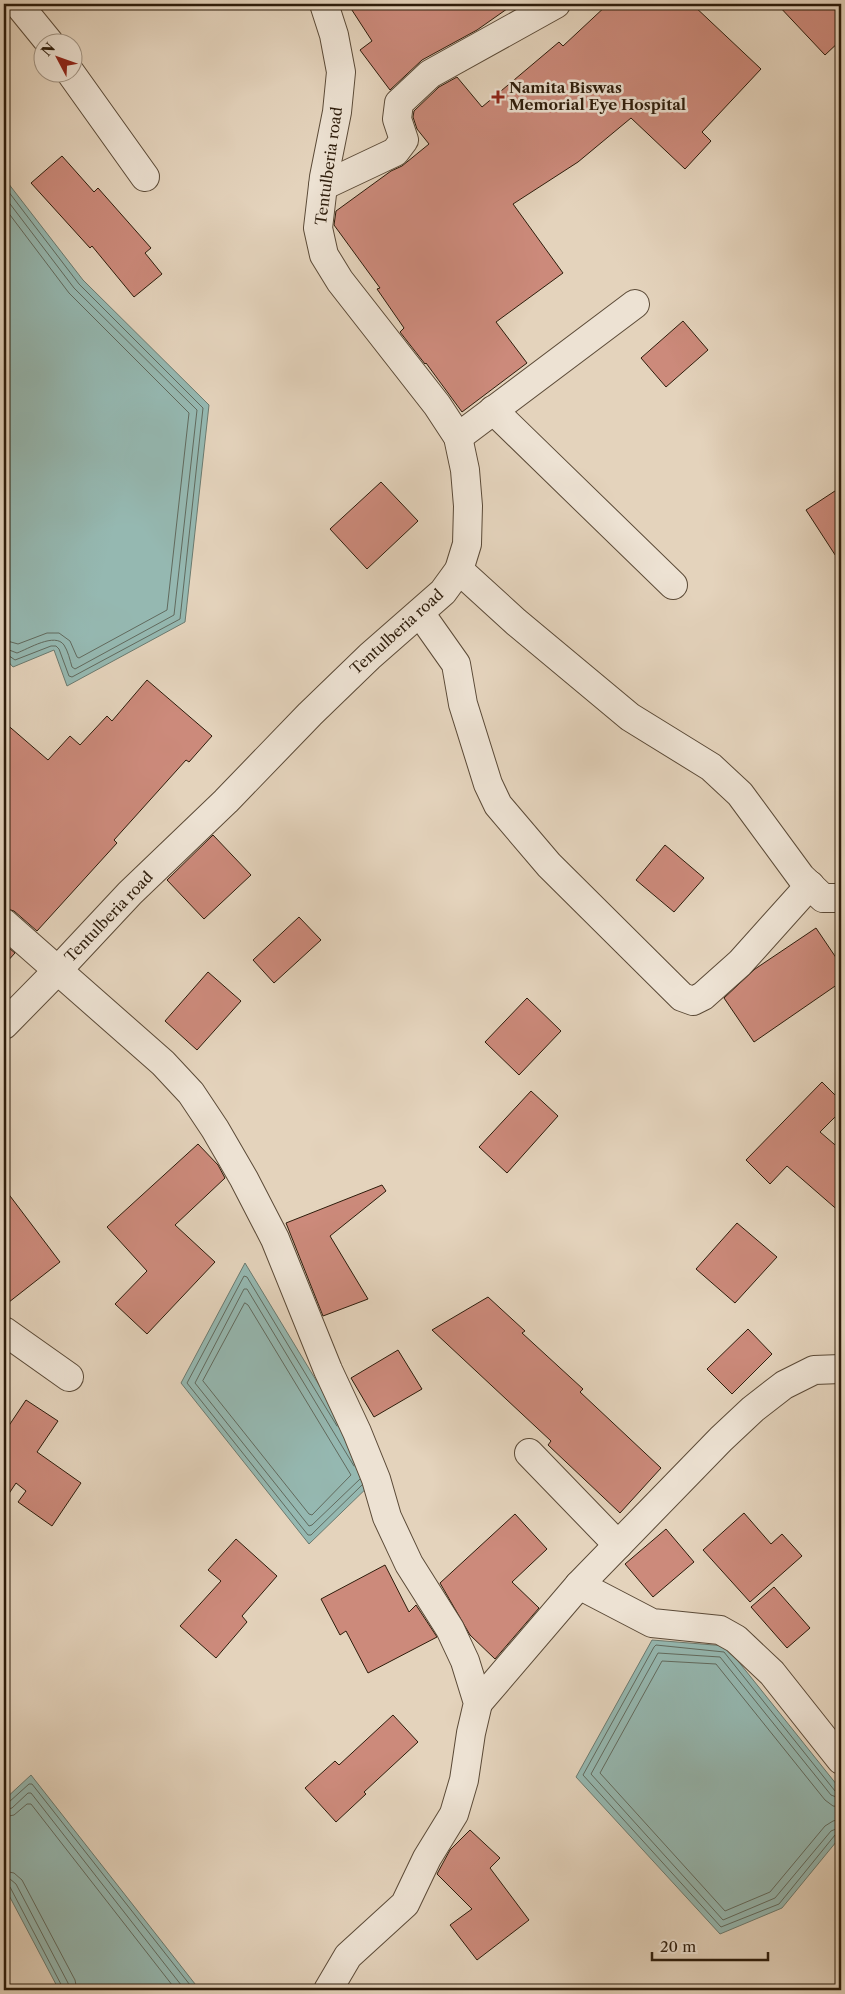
<svg xmlns="http://www.w3.org/2000/svg" width="845" height="1994" font-family="'Libre Caslon Text',serif">
	<style>
		.water { fill: #95b8b1; stroke: #6b7a6f }
		.lines { fill: none; stroke-linecap: round; stroke-linejoin: round }
		.shore { stroke: #616a5e; stroke-width: 1 }
		.building { fill: #cc8a7b; stroke: #2d1c0b }
		.minor-casing { stroke: #5b4a37; stroke-width: 30 }
		.minor { stroke: #ede2d3; stroke-width: 28 }
		.poi-dot { fill: #8f2418; stroke: #ede2d3; stroke-width: 2 }
		.labels { text-anchor: middle; stroke-width: 5; stroke-linejoin: round; paint-order: stroke }
		.poi-label { font-size: 15px; font-weight: bold; fill: #2d1c0b; stroke: #ede2d3; text-anchor: start }
		.street-label { font-size: 15px; fill: #2d1c0b; stroke: #ede2d3 }
	</style>
	<rect width="100%" height="100%" fill="#e4d3bc"/>
	<filter id="stains"><feTurbulence type="fractalNoise" baseFrequency=".004" numOctaves="4"/><feColorMatrix values="0 0 0 0 .2 0 0 0 0 .09 0 0 0 0 .02 0 0 0 .5 -.17"/></filter>
	<radialGradient id="worn" r=".72"><stop offset=".6" stop-color="#630" stop-opacity="0"/><stop offset="1" stop-color="#630" stop-opacity=".3"/></radialGradient>
	<!-- water -->
	<g class="water">
		<path d="M 8,183 L 83,280 L 209,405 L 185,622 L 67,686 L 54,650 L 13,667 L 4,657 L 4,186 Z"/>
		<path d="M 245,1263 L 376,1479 L 309,1544 L 181,1383 Z"/>
		<path d="M 652,1640 L 726,1646 L 841,1790 L 841,1836 L 782,1908 L 720,1934 L 576,1777 Z"/>
		<path d="M 31,1775 L 199,1989 L 198,1990 L 59,1990 L 4,1886 L 4,1800 Z"/>
	</g>
	<g class="lines">
		<!-- shore -->
		<g class="shore">
			<path d="M 4,190 L 8,191 L 79,284 L 203,408 L 180,619 L 72,677 L 69,676 L 59,649 L 56,646 L 51,646 L 15,660 L 8,655 L 4,654"/>
			<path d="M 4,196 L 74,288 L 197,410 L 174,615 L 75,669 L 72,667 C 70,660 68,651 64,645 C 55,632 28,649 17,653 L 4,648"/>
			<path d="M 4,207 L 69,293 L 189,413 L 167,610 L 79,658 L 77,657 L 70,641 L 59,633 L 47,633 L 18,644 L 4,640"/>
			<path d="M 245,1303 L 248,1305 L 351,1475 L 312,1515 L 309,1514 L 203,1381 Z"/>
			<path d="M 337,1426 L 247,1277 L 244,1276 L 187,1383 L 308,1535 L 311,1535 L 362,1485"/>
			<path d="M 354,1466 L 247,1289 L 244,1289 L 195,1383 L 309,1526 L 312,1525 L 360,1479"/>
			<path d="M 841,1793 L 835,1791 L 724,1652 L 656,1645 L 654,1647 L 583,1775 L 721,1927 L 779,1904 L 835,1835 L 841,1833"/>
			<path d="M 841,1799 L 831,1795 L 720,1657 L 658,1653 L 591,1774 L 723,1920 L 775,1898 L 831,1831 L 841,1827"/>
			<path d="M 4,1803 L 9,1802 L 29,1784 L 32,1784 L 194,1990"/>
			<path d="M 841,1807 L 833,1806 L 825,1800 L 716,1664 L 662,1661 L 600,1773 L 725,1911 L 770,1892 L 825,1826 L 833,1821 L 841,1819"/>
			<path d="M 4,1810 L 12,1808 L 28,1793 L 31,1793 L 185,1990"/>
			<path d="M 4,1817 L 14,1815 L 27,1804 L 31,1804 L 176,1990"/>
			<path d="M 4,1871 L 14,1873 L 22,1880 L 75,1980 L 77,1990"/>
			<path d="M 4,1878 L 10,1879 L 16,1884 L 68,1983 L 70,1990"/>
			<path d="M 4,1884 L 10,1887 L 64,1990"/>
		</g>
	</g>
	<!-- building -->
	<g class="building">
		<path d="M 348,4 L 514,4 L 477,30 L 422,60 L 390,90 L 360,50 L 372,41 Z"/>
		<path d="M 608,4 L 692,4 L 761,69 L 702,132 L 711,141 L 685,169 L 631,118 L 578,162 L 513,204 L 563,273 L 496,322 L 527,363 L 462,412 L 426,363 L 425,364 L 400,332 L 404,328 L 377,289 L 380,288 L 334,225 L 336,211 L 391,171 L 402,166 L 429,144 L 417,129 L 413,117 L 414,111 L 439,87 L 457,77 L 482,107 L 559,42 L 563,46 Z"/>
		<path d="M 777,4 L 841,4 L 841,40 L 825,55 Z"/>
		<path d="M 62,156 L 94,192 L 98,188 L 151,248 L 145,253 L 162,274 L 134,297 L 92,246 L 90,248 L 31,183 Z"/>
		<path d="M 683,321 L 708,350 L 666,387 L 641,358 Z"/>
		<path d="M 381,482 L 418,521 L 367,569 L 330,529 Z"/>
		<path d="M 841,487 L 841,564 L 806,510 Z"/>
		<path d="M 147,680 L 212,736 L 189,762 L 186,760 L 114,840 L 117,843 L 37,931 L 14,911 L 4,908 L 4,722 L 48,760 L 70,736 L 80,745 L 107,716 L 112,721 Z"/>
		<path d="M 213,835 L 251,875 L 204,919 L 167,880 Z"/>
		<path d="M 665,845 L 704,878 L 674,912 L 636,880 Z"/>
		<path d="M 299,917 L 321,940 L 274,983 L 253,960 Z"/>
		<path d="M 816,928 L 841,965 L 841,982 L 754,1042 L 724,998 L 755,969 Z"/>
		<path d="M 4,944 L 15,953 L 4,965 Z"/>
		<path d="M 208,972 L 241,1001 L 197,1050 L 165,1021 Z"/>
		<path d="M 527,998 L 561,1031 L 519,1075 L 485,1042 Z"/>
		<path d="M 822,1082 L 841,1101 L 841,1111 L 820,1132 L 841,1150 L 841,1213 L 787,1166 L 770,1184 L 746,1160 Z"/>
		<path d="M 531,1091 L 558,1116 L 507,1173 L 479,1147 Z"/>
		<path d="M 198,1144 L 218,1165 L 225,1178 L 175,1225 L 215,1262 L 147,1334 L 115,1304 L 147,1271 L 107,1227 Z"/>
		<path d="M 382,1185 L 386,1191 L 330,1236 L 368,1299 L 323,1316 L 286,1223 Z"/>
		<path d="M 4,1188 L 60,1262 L 4,1306 Z"/>
		<path d="M 737,1223 L 777,1257 L 735,1303 L 696,1269 Z"/>
		<path d="M 488,1297 L 525,1331 L 522,1333 L 583,1389 L 580,1392 L 661,1468 L 620,1513 L 548,1445 L 551,1441 L 432,1330 Z"/>
		<path d="M 748,1329 L 772,1354 L 732,1394 L 707,1369 Z"/>
		<path d="M 398,1350 L 422,1389 L 374,1417 L 351,1378 Z"/>
		<path d="M 26,1400 L 58,1421 L 37,1452 L 81,1483 L 52,1526 L 18,1502 L 26,1491 L 16,1483 L 4,1501 L 4,1428 L 6,1430 Z"/>
		<path d="M 744,1513 L 771,1544 L 782,1534 L 802,1556 L 750,1602 L 703,1550 Z"/>
		<path d="M 515,1514 L 547,1549 L 512,1582 L 539,1608 L 495,1659 L 470,1635 L 440,1583 Z"/>
		<path d="M 666,1529 L 694,1562 L 653,1597 L 625,1564 Z"/>
		<path d="M 236,1539 L 277,1576 L 242,1616 L 247,1622 L 216,1658 L 180,1626 L 221,1581 L 208,1570 Z"/>
		<path d="M 385,1565 L 409,1612 L 416,1605 L 437,1637 L 368,1673 L 346,1631 L 340,1635 L 321,1599 Z"/>
		<path d="M 774,1587 L 810,1628 L 787,1648 L 751,1607 Z"/>
		<path d="M 393,1715 L 418,1742 L 364,1792 L 366,1794 L 336,1822 L 305,1788 L 335,1761 L 339,1765 Z"/>
		<path d="M 470,1830 L 500,1858 L 490,1868 L 529,1920 L 477,1960 L 450,1925 L 472,1909 L 437,1874 L 450,1850 Z"/>
	</g>
	<g class="lines">
		<defs>
			<g id="minor">
				<path d="M 18,4 L 49,42"/>
				<path d="M 70,72 L 145,177"/>
				<path d="M 323,186 L 395,152 L 404,140 L 397,119 L 399,103 L 430,74 L 556,4"/>
				<path d="M 493,410 L 673,585"/>
				<path d="M 458,437 L 635,304"/>
				<path d="M 459,570 L 516,622 L 630,717 L 711,767 L 740,794 L 801,877 L 823,898 L 841,898"/>
				<path d="M 420,613 L 456,664 L 463,704 L 488,784 L 498,805 L 549,865 L 682,997 L 693,1001 L 703,996 L 740,963 L 810,885"/>
				<path d="M 4,923 L 163,1063 L 191,1093 L 215,1129 L 244,1179 L 275,1239 L 328,1370 L 357,1432 L 376,1479 L 387,1517 L 409,1564 L 450,1629 L 465,1661 L 478,1703 L 471,1733 L 464,1780 L 454,1814 L 427,1858 L 405,1904 L 348,1956 L 328,1990"/>
				<path d="M 4,1025 L 57,971 L 130,893 L 226,801 L 310,714 L 370,656 L 443,592 L 459,570 L 467,544 L 468,506 L 465,470 L 458,437 L 437,405 L 340,281 L 324,255 L 318,228 L 324,177 L 337,112 L 341,72 L 334,35 L 324,4"/>
				<path d="M 4,1331 L 69,1377"/>
				<path d="M 529,1453 L 618,1545"/>
				<path d="M 579,1585 L 652,1623 L 720,1630 L 736,1639 L 772,1673 L 841,1760"/>
				<path d="M 478,1703 L 579,1585 L 721,1439 L 753,1409 L 784,1385 L 814,1370 L 841,1369"/>
			</g>
		</defs>
		<!-- minor casing -->
		<use href="#minor" class="minor-casing"/>
		<!-- minor -->
		<use href="#minor" class="minor"/>
	</g>
	<!-- markers -->
	<path class="poi-dot" d="M495.5 89.5h5v5h5v5h-5v5h-5v-5h-5v-5h5z"/>
	<g class="labels">
		<!-- poi labels -->
		<g class="poi-label">
			<text x="509" y="93">Namita Biswas<tspan x="509" dy="17">Memorial Eye Hospital</tspan></text>
		</g>
		<!-- street labels -->
		<g class="street-label">
			<text transform="translate(329 166) rotate(-82)" y="5">Tentulberia road</text>
			<text transform="translate(397 632) rotate(-42)" y="5">Tentulberia road</text>
			<text transform="translate(109 917) rotate(-46)" y="5">Tentulberia road</text>
		</g>
	</g>
	<!-- margin -->
	<rect width="845" height="1994" fill="none" stroke="#e4d3bc" stroke-width="20"/>
	<rect x="5" y="5" width="835" height="1984" fill="none" stroke="#2d1c0b" stroke-width="2.5"/>
	<rect x="10" y="10" width="825" height="1974" fill="none" stroke="#2d1c0b"/>
	<!-- north arrow -->
	<g transform="translate(58 58) rotate(311)"><circle r="24" fill="#ede2d3" stroke="#a09383"/>
	<path d="M0-4L9 19L0 12L-9 19Z" fill="#8f2418"/>
	<text y="-8" font-size="14" font-weight="bold" text-anchor="middle" fill="#2d1c0b">N</text>
	</g>
	<!-- scale -->
	<path d="M652 1952v8h116v-8" fill="none" stroke="#2d1c0b" stroke-width="2.5"/>
	<text x="660" y="1952" font-size="15" fill="#2d1c0b" stroke="#ede2d3" stroke-width="4" paint-order="stroke">20 m</text>
	<rect width="100%" height="100%" filter="url(#stains)"/>
	<rect width="100%" height="100%" fill="url(#worn)"/>
</svg>
